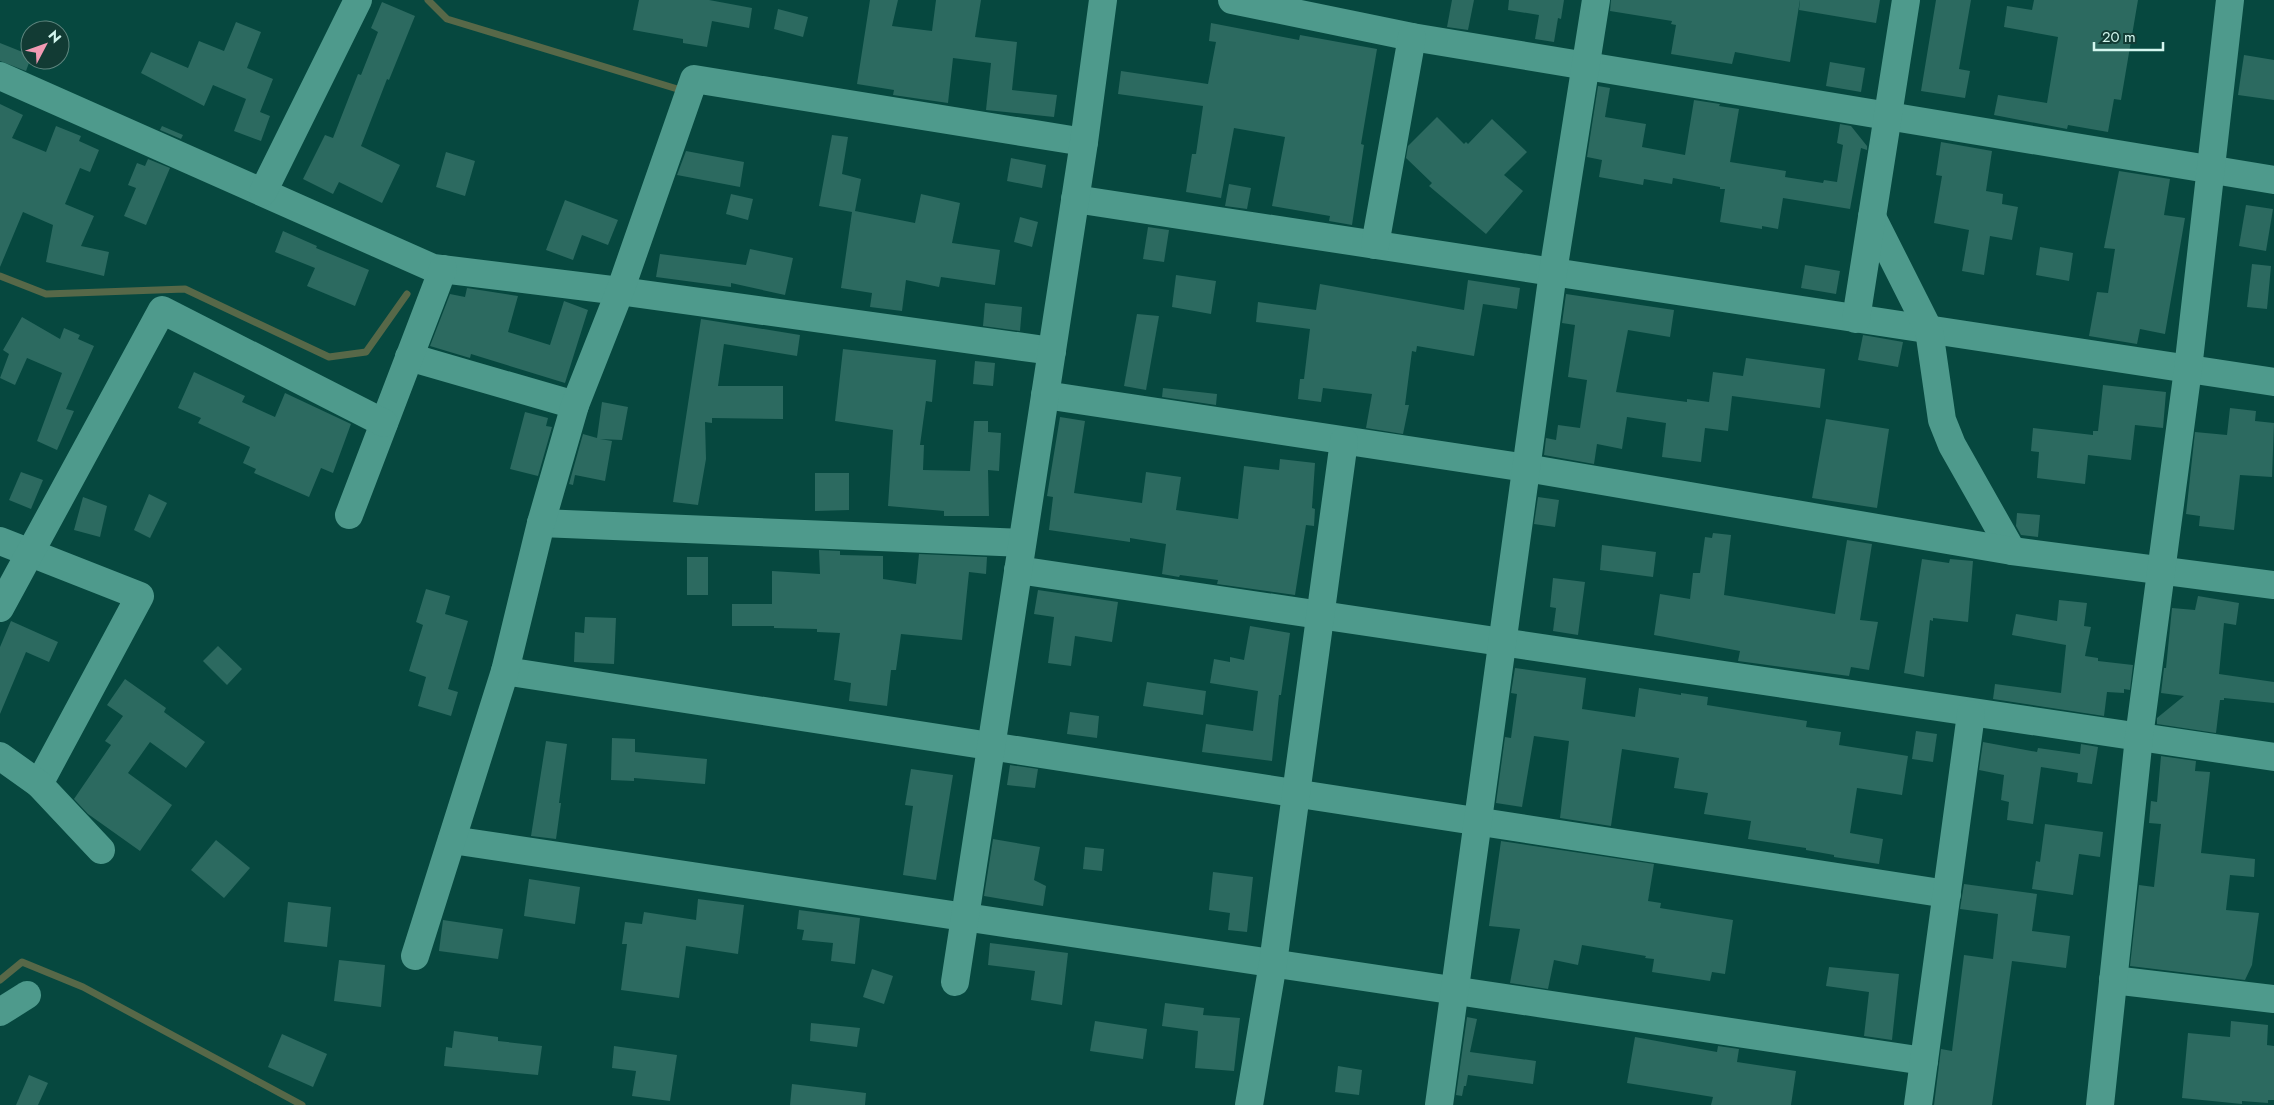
<svg xmlns="http://www.w3.org/2000/svg" width="2274" height="1105" font-family="Jost,sans-serif">
	<style>
		.lines { fill: none; stroke-linecap: round; stroke-linejoin: round }
		.stream { stroke: #576848; stroke-width: 7 }
		.building { fill: #2c6a60 }
		.minor { stroke: #4e9a8c; stroke-width: 28 }
	</style>
	<rect width="100%" height="100%" fill="#06483f"/>
	<g class="lines">
		<!-- stream -->
		<g class="stream">
			<path d="M 428,0 L 447,19 L 684,91"/>
			<path d="M 0,276 L 46,294 L 185,289 L 329,357 L 366,352 L 407,294"/>
			<path d="M 0,980 L 22,962 L 83,987 L 302,1105"/>
		</g>
	</g>
	<!-- building -->
	<g class="building">
		<path d="M 639,0 L 709,0 L 752,8 L 749,28 L 712,21 L 707,47 L 683,43 L 683,39 L 633,30 Z"/>
		<path d="M 870,0 L 898,0 L 892,26 L 932,31 L 936,0 L 981,0 L 975,37 L 1017,42 L 1012,90 L 1057,95 L 1054,117 L 986,110 L 991,63 L 953,58 L 948,103 L 893,95 L 894,90 L 857,84 Z"/>
		<path d="M 1452,0 L 1474,0 L 1468,30 L 1447,27 Z"/>
		<path d="M 1509,0 L 1564,0 L 1561,19 L 1558,18 L 1554,42 L 1535,39 L 1539,15 L 1508,10 Z"/>
		<path d="M 1611,0 L 1800,0 L 1790,62 L 1735,52 L 1732,64 L 1671,54 L 1676,25 L 1671,24 L 1672,21 L 1610,11 Z"/>
		<path d="M 1800,0 L 1880,0 L 1876,23 L 1799,10 Z"/>
		<path d="M 1936,0 L 1971,0 L 1959,69 L 1970,71 L 1965,98 L 1921,91 Z"/>
		<path d="M 2034,0 L 2138,0 L 2121,100 L 2114,99 L 2108,132 L 2068,125 L 2067,129 L 1994,115 L 1998,95 L 2047,103 L 2058,37 L 2004,27 L 2007,6 L 2032,10 Z"/>
		<path d="M 382,2 L 415,16 L 389,80 L 387,79 L 361,146 L 400,165 L 382,203 L 339,182 L 333,194 L 303,179 L 325,135 L 333,138 L 358,74 L 361,75 L 378,32 L 371,28 Z"/>
		<path d="M 778,9 L 808,17 L 803,37 L 774,29 Z"/>
		<path d="M 236,22 L 261,32 L 247,68 L 273,79 L 260,112 L 270,116 L 261,141 L 234,131 L 246,99 L 213,85 L 204,106 L 141,73 L 151,52 L 188,68 L 199,41 L 224,51 Z"/>
		<path d="M 1211,23 L 1299,40 L 1300,35 L 1377,49 L 1361,144 L 1364,145 L 1352,225 L 1329,221 L 1330,216 L 1272,206 L 1285,137 L 1234,128 L 1221,198 L 1186,192 L 1192,154 L 1196,154 L 1203,106 L 1118,94 L 1121,71 L 1208,84 L 1216,42 L 1209,41 Z"/>
		<path d="M 0,43 L 30,55 L 30,60 L 26,71 L 0,61 Z"/>
		<path d="M 2244,55 L 2274,60 L 2274,100 L 2238,95 Z"/>
		<path d="M 1830,62 L 1865,68 L 1861,92 L 1826,86 Z"/>
		<path d="M 1598,86 L 1610,88 L 1605,117 L 1646,124 L 1642,147 L 1685,155 L 1694,100 L 1720,104 L 1719,106 L 1739,109 L 1730,162 L 1786,171 L 1785,177 L 1823,183 L 1824,180 L 1837,182 L 1843,145 L 1837,143 L 1840,124 L 1851,126 L 1867,146 L 1867,150 L 1861,148 L 1850,209 L 1783,198 L 1778,229 L 1762,226 L 1762,229 L 1720,222 L 1725,189 L 1720,189 L 1720,187 L 1673,178 L 1672,184 L 1644,179 L 1643,185 L 1599,177 L 1602,160 L 1587,157 Z"/>
		<path d="M 0,104 L 23,115 L 12,138 L 46,152 L 56,126 L 81,136 L 79,141 L 99,150 L 90,172 L 80,168 L 65,204 L 94,216 L 81,246 L 109,252 L 104,276 L 46,262 L 53,225 L 23,212 L 0,267 Z"/>
		<path d="M 1437,117 L 1464,144 L 1466,142 L 1468,144 L 1492,119 L 1527,152 L 1504,175 L 1523,191 L 1486,234 L 1429,186 L 1432,183 L 1406,158 L 1408,146 Z"/>
		<path d="M 162,126 L 183,135 L 181,139 L 160,130 Z"/>
		<path d="M 832,135 L 848,137 L 842,174 L 861,179 L 855,211 L 915,223 L 921,194 L 960,203 L 952,243 L 1000,250 L 995,285 L 941,277 L 939,287 L 906,280 L 902,311 L 870,307 L 872,293 L 841,288 L 852,212 L 819,206 Z"/>
		<path d="M 1941,142 L 1992,151 L 1986,191 L 2003,194 L 2002,204 L 2018,207 L 2012,240 L 1990,236 L 1984,275 L 1962,271 L 1969,230 L 1934,223 L 1942,176 L 1936,175 Z"/>
		<path d="M 686,151 L 744,162 L 740,187 L 677,175 Z"/>
		<path d="M 446,152 L 475,161 L 465,196 L 436,187 Z"/>
		<path d="M 1011,158 L 1046,165 L 1042,188 L 1007,181 Z"/>
		<path d="M 148,159 L 170,168 L 146,225 L 124,216 L 136,188 L 128,185 L 137,163 L 145,166 Z"/>
		<path d="M 2119,171 L 2170,179 L 2164,215 L 2185,218 L 2165,334 L 2140,329 L 2137,344 L 2089,336 L 2097,292 L 2108,293 L 2115,249 L 2104,248 Z"/>
		<path d="M 1229,184 L 1251,188 L 1247,209 L 1225,206 Z"/>
		<path d="M 731,194 L 753,199 L 748,220 L 726,214 Z"/>
		<path d="M 565,200 L 618,220 L 608,245 L 582,235 L 573,260 L 546,250 Z"/>
		<path d="M 2246,205 L 2273,209 L 2266,251 L 2239,246 Z"/>
		<path d="M 1020,217 L 1038,222 L 1032,247 L 1014,242 Z"/>
		<path d="M 1148,227 L 1169,230 L 1164,262 L 1143,259 Z"/>
		<path d="M 283,231 L 317,246 L 316,248 L 369,270 L 355,306 L 307,286 L 315,268 L 275,252 Z"/>
		<path d="M 2040,247 L 2073,253 L 2069,281 L 2036,275 Z"/>
		<path d="M 750,249 L 793,258 L 785,295 L 731,283 L 731,287 L 656,277 L 660,254 L 746,265 Z"/>
		<path d="M 2252,264 L 2271,266 L 2267,309 L 2247,307 Z"/>
		<path d="M 1805,265 L 1840,271 L 1836,294 L 1801,288 Z"/>
		<path d="M 1176,275 L 1216,281 L 1211,314 L 1172,307 Z"/>
		<path d="M 1468,280 L 1520,288 L 1517,309 L 1483,304 L 1474,356 L 1417,346 L 1416,352 L 1412,351 L 1405,405 L 1409,405 L 1403,434 L 1366,428 L 1372,394 L 1323,388 L 1321,402 L 1298,399 L 1300,379 L 1304,379 L 1310,329 L 1256,322 L 1258,302 L 1316,310 L 1320,284 L 1464,310 Z"/>
		<path d="M 467,288 L 518,296 L 508,332 L 550,345 L 564,301 L 588,310 L 565,383 L 471,354 L 470,358 L 430,346 L 450,294 L 465,297 Z"/>
		<path d="M 1566,294 L 1674,310 L 1670,337 L 1628,330 L 1616,392 L 1687,402 L 1687,399 L 1709,402 L 1713,372 L 1743,376 L 1746,358 L 1825,369 L 1820,408 L 1732,396 L 1728,431 L 1705,428 L 1701,462 L 1662,457 L 1666,423 L 1627,417 L 1622,449 L 1597,444 L 1594,464 L 1544,455 L 1546,438 L 1556,440 L 1558,425 L 1580,428 L 1587,380 L 1568,377 L 1575,325 L 1562,323 Z"/>
		<path d="M 985,303 L 1022,307 L 1020,331 L 983,326 Z"/>
		<path d="M 1137,314 L 1159,316 L 1146,390 L 1124,386 Z"/>
		<path d="M 22,317 L 60,339 L 64,328 L 80,335 L 78,339 L 94,346 L 66,409 L 74,411 L 57,450 L 37,441 L 62,373 L 27,358 L 15,385 L 0,378 L 9,354 L 3,350 Z"/>
		<path d="M 701,319 L 800,335 L 797,356 L 724,344 L 718,386 L 783,386 L 783,419 L 712,418 L 712,423 L 705,422 L 706,459 L 698,505 L 673,502 Z"/>
		<path d="M 1863,335 L 1903,342 L 1898,367 L 1858,360 Z"/>
		<path d="M 843,349 L 936,360 L 932,402 L 926,401 L 920,445 L 924,445 L 923,470 L 970,471 L 974,421 L 988,421 L 988,432 L 1001,433 L 999,471 L 988,470 L 989,516 L 944,516 L 944,511 L 888,506 L 893,430 L 835,421 Z"/>
		<path d="M 975,361 L 995,363 L 993,386 L 973,384 Z"/>
		<path d="M 194,372 L 245,396 L 242,402 L 275,417 L 285,393 L 351,424 L 333,473 L 321,468 L 309,497 L 254,473 L 256,469 L 243,463 L 250,447 L 198,423 L 201,418 L 178,408 Z"/>
		<path d="M 2103,385 L 2166,392 L 2163,428 L 2135,425 L 2131,460 L 2088,455 L 2085,484 L 2037,478 L 2039,452 L 2031,451 L 2033,428 L 2093,435 L 2093,431 L 2098,431 Z"/>
		<path d="M 1163,388 L 1217,394 L 1216,405 L 1162,397 Z"/>
		<path d="M 602,402 L 628,407 L 622,440 L 600,439 L 612,441 L 605,481 L 575,475 L 573,485 L 569,484 L 583,434 L 597,438 Z"/>
		<path d="M 2230,408 L 2256,411 L 2255,421 L 2274,423 L 2272,477 L 2240,475 L 2234,530 L 2199,526 L 2200,516 L 2186,514 L 2195,432 L 2227,435 Z"/>
		<path d="M 525,412 L 548,418 L 546,426 L 552,427 L 538,476 L 510,469 Z"/>
		<path d="M 1060,417 L 1085,421 L 1074,493 L 1142,503 L 1146,472 L 1181,477 L 1176,510 L 1238,519 L 1244,466 L 1279,470 L 1280,459 L 1315,463 L 1312,508 L 1315,509 L 1314,526 L 1306,525 L 1295,595 L 1217,584 L 1218,580 L 1180,575 L 1179,577 L 1162,574 L 1166,544 L 1130,538 L 1130,542 L 1049,530 L 1053,497 L 1047,496 Z"/>
		<path d="M 1826,419 L 1889,429 L 1877,508 L 1812,498 Z"/>
		<path d="M 21,472 L 43,480 L 31,509 L 9,500 Z"/>
		<path d="M 815,473 L 849,473 L 849,510 L 815,511 Z"/>
		<path d="M 149,494 L 167,503 L 150,538 L 134,530 Z"/>
		<path d="M 83,497 L 107,506 L 100,537 L 74,530 Z"/>
		<path d="M 1538,497 L 1559,500 L 1555,527 L 1534,524 Z"/>
		<path d="M 2017,513 L 2040,515 L 2038,537 L 2021,535 L 2016,526 Z"/>
		<path d="M 1713,533 L 1731,535 L 1724,595 L 1835,614 L 1847,540 L 1872,544 L 1860,620 L 1878,622 L 1869,670 L 1851,667 L 1849,676 L 1738,661 L 1740,651 L 1654,635 L 1660,594 L 1690,599 L 1693,573 L 1700,573 L 1705,537 L 1712,538 Z"/>
		<path d="M 1602,545 L 1656,552 L 1653,577 L 1600,570 Z"/>
		<path d="M 819,550 L 840,551 L 840,555 L 883,556 L 883,579 L 916,584 L 919,554 L 987,557 L 986,574 L 969,572 L 962,640 L 901,634 L 896,670 L 891,670 L 887,706 L 849,701 L 851,683 L 834,680 L 840,633 L 817,632 L 817,629 L 774,628 L 774,626 L 732,626 L 732,604 L 772,604 L 772,571 L 820,574 Z"/>
		<rect x="687" y="557" width="21" height="38"/>
		<path d="M 1922,559 L 1949,563 L 1950,559 L 1973,561 L 1968,622 L 1933,618 L 1933,621 L 1930,620 L 1924,677 L 1904,673 Z"/>
		<path d="M 1553,578 L 1585,582 L 1578,635 L 1553,631 L 1556,608 L 1550,607 Z"/>
		<path d="M 426,589 L 450,596 L 445,614 L 468,621 L 448,689 L 458,692 L 451,716 L 418,706 L 426,677 L 409,671 L 423,625 L 416,622 Z"/>
		<path d="M 1038,590 L 1118,602 L 1112,642 L 1075,636 L 1071,666 L 1048,663 L 1054,617 L 1034,614 Z"/>
		<path d="M 2198,596 L 2239,603 L 2236,625 L 2224,623 L 2219,674 L 2274,682 L 2274,703 L 2224,698 L 2224,700 L 2220,700 L 2216,733 L 2157,724 L 2157,718 L 2184,696 L 2161,693 L 2164,668 L 2166,668 L 2172,608 L 2195,610 Z"/>
		<path d="M 2059,600 L 2087,603 L 2084,626 L 2091,627 L 2085,656 L 2098,658 L 2098,661 L 2133,665 L 2130,690 L 2124,689 L 2124,693 L 2107,692 L 2104,716 L 1993,699 L 1995,684 L 2061,693 L 2066,645 L 2012,635 L 2016,614 L 2057,621 Z"/>
		<path d="M 585,617 L 616,618 L 614,664 L 574,662 L 575,632 L 584,633 Z"/>
		<path d="M 11,621 L 58,642 L 49,662 L 26,652 L 0,714 L 0,647 Z"/>
		<path d="M 1250,626 L 1290,633 L 1281,695 L 1279,695 L 1272,761 L 1202,752 L 1206,724 L 1253,731 L 1258,691 L 1210,683 L 1214,659 L 1230,662 L 1230,657 L 1244,660 Z"/>
		<path d="M 218,646 L 242,669 L 227,685 L 203,661 Z"/>
		<path d="M 1515,668 L 1586,678 L 1582,709 L 1635,717 L 1639,688 L 1681,695 L 1681,693 L 1708,697 L 1707,705 L 1807,721 L 1806,727 L 1841,732 L 1839,745 L 1908,756 L 1902,795 L 1857,788 L 1850,833 L 1883,839 L 1879,864 L 1834,857 L 1834,855 L 1806,850 L 1806,848 L 1748,839 L 1751,821 L 1704,814 L 1708,793 L 1674,788 L 1679,758 L 1622,749 L 1611,826 L 1560,818 L 1569,741 L 1534,736 L 1522,807 L 1496,803 L 1505,737 L 1511,738 L 1517,694 L 1511,693 Z"/>
		<path d="M 125,679 L 166,708 L 164,712 L 205,742 L 186,768 L 150,742 L 128,773 L 172,805 L 140,851 L 88,814 L 74,799 L 111,745 L 105,741 L 123,716 L 107,705 Z"/>
		<path d="M 1147,682 L 1206,691 L 1203,715 L 1143,706 Z"/>
		<path d="M 1070,712 L 1099,716 L 1097,738 L 1067,734 Z"/>
		<path d="M 1916,731 L 1937,734 L 1933,762 L 1912,759 Z"/>
		<path d="M 612,738 L 635,739 L 635,752 L 707,759 L 705,784 L 634,778 L 634,781 L 611,780 Z"/>
		<path d="M 546,741 L 567,744 L 559,803 L 561,803 L 556,839 L 531,836 Z"/>
		<path d="M 1983,742 L 2037,752 L 2038,748 L 2080,754 L 2081,744 L 2098,747 L 2092,784 L 2077,782 L 2078,773 L 2041,767 L 2033,824 L 2007,820 L 2009,802 L 2001,800 L 2004,775 L 1979,770 Z"/>
		<path d="M 2161,756 L 2196,761 L 2195,771 L 2210,772 L 2201,853 L 2255,859 L 2254,877 L 2230,875 L 2226,910 L 2259,913 L 2252,965 L 2245,980 L 2130,966 L 2139,885 L 2154,887 L 2161,824 L 2149,823 L 2151,801 L 2157,802 Z"/>
		<path d="M 1010,765 L 1038,769 L 1035,788 L 1007,785 Z"/>
		<path d="M 911,769 L 953,775 L 936,880 L 903,875 L 913,806 L 905,805 Z"/>
		<path d="M 2045,824 L 2103,832 L 2100,857 L 2079,854 L 2073,895 L 2032,889 L 2036,861 L 2040,862 Z"/>
		<path d="M 993,839 L 1040,847 L 1034,880 L 1046,886 L 1043,906 L 984,896 Z"/>
		<path d="M 216,840 L 250,868 L 224,898 L 191,870 Z"/>
		<path d="M 1501,841 L 1654,864 L 1648,901 L 1661,903 L 1660,908 L 1733,920 L 1725,974 L 1712,972 L 1710,981 L 1652,972 L 1654,959 L 1645,958 L 1646,956 L 1582,945 L 1578,965 L 1554,960 L 1548,989 L 1510,983 L 1520,929 L 1489,926 Z"/>
		<path d="M 1085,847 L 1104,849 L 1102,871 L 1083,869 Z"/>
		<path d="M 1213,872 L 1253,877 L 1247,932 L 1228,930 L 1230,913 L 1209,910 Z"/>
		<path d="M 529,879 L 580,887 L 575,924 L 524,916 Z"/>
		<path d="M 1964,884 L 2037,894 L 2032,931 L 2070,936 L 2066,968 L 2012,961 L 1992,1105 L 1934,1105 L 1941,1049 L 1952,1051 L 1964,955 L 1993,959 L 1998,914 L 1960,909 Z"/>
		<path d="M 698,899 L 744,905 L 738,954 L 686,946 L 679,998 L 621,990 L 627,944 L 622,944 L 625,922 L 642,924 L 644,912 L 696,920 Z"/>
		<path d="M 288,902 L 331,907 L 327,947 L 284,942 Z"/>
		<path d="M 799,910 L 860,918 L 855,964 L 831,961 L 833,943 L 802,940 L 804,930 L 797,929 Z"/>
		<path d="M 443,920 L 503,929 L 498,959 L 439,951 Z"/>
		<path d="M 990,943 L 1068,953 L 1062,1005 L 1031,1000 L 1035,971 L 988,965 Z"/>
		<path d="M 339,960 L 385,965 L 381,1007 L 334,1001 Z"/>
		<path d="M 1829,967 L 1899,974 L 1892,1040 L 1864,1036 L 1869,992 L 1826,986 Z"/>
		<path d="M 872,969 L 893,976 L 884,1004 L 863,997 Z"/>
		<path d="M 1165,1003 L 1204,1008 L 1203,1015 L 1240,1018 L 1234,1071 L 1195,1068 L 1198,1031 L 1162,1026 Z"/>
		<path d="M 1467,1017 L 1477,1019 L 1470,1052 L 1536,1061 L 1533,1084 L 1468,1075 L 1466,1086 L 1464,1086 L 1462,1096 L 1456,1095 Z"/>
		<path d="M 1095,1021 L 1147,1029 L 1143,1059 L 1090,1051 Z"/>
		<path d="M 2231,1021 L 2268,1025 L 2267,1045 L 2274,1046 L 2274,1100 L 2268,1100 L 2268,1103 L 2242,1101 L 2242,1104 L 2182,1098 L 2188,1033 L 2230,1037 Z"/>
		<path d="M 811,1023 L 860,1028 L 857,1047 L 810,1041 Z"/>
		<path d="M 454,1031 L 498,1037 L 498,1041 L 542,1046 L 538,1075 L 444,1066 L 446,1047 L 452,1048 Z"/>
		<path d="M 282,1034 L 327,1054 L 313,1087 L 268,1067 Z"/>
		<path d="M 1635,1037 L 1717,1052 L 1718,1046 L 1739,1049 L 1737,1062 L 1796,1071 L 1791,1105 L 1711,1105 L 1713,1097 L 1627,1083 Z"/>
		<path d="M 614,1046 L 677,1055 L 670,1101 L 632,1096 L 636,1071 L 612,1068 Z"/>
		<path d="M 1338,1066 L 1362,1070 L 1359,1095 L 1335,1092 Z"/>
		<path d="M 29,1075 L 48,1083 L 38,1105 L 16,1105 Z"/>
		<path d="M 792,1084 L 866,1093 L 865,1105 L 790,1105 Z"/>
	</g>
	<g class="lines">
		<!-- minor -->
		<g class="minor">
			<path d="M 1232,0 L 1412,37 L 2274,180"/>
			<path d="M 0,76 L 433,268 L 620,291 L 1052,351"/>
			<path d="M 263,192 L 358,0"/>
			<path d="M 1075,199 L 2274,382"/>
			<path d="M 1872,217 L 1929,330 L 1942,420 L 1952,445 L 2012,551"/>
			<path d="M 1375,245 L 1412,37"/>
			<path d="M 1856,319 L 1906,0"/>
			<path d="M 409,357 L 575,405"/>
			<path d="M 1045,395 L 1526,468 L 2012,551 L 2274,585"/>
			<path d="M 349,515 L 443,269"/>
			<path d="M 541,523 L 1022,543"/>
			<path d="M 0,541 L 140,596 L 39,784"/>
			<path d="M 1018,570 L 2274,757"/>
			<path d="M 0,608 L 162,310 L 384,423"/>
			<path d="M 505,671 L 1947,894"/>
			<path d="M 0,756 L 39,784 L 101,850"/>
			<path d="M 452,840 L 1924,1061"/>
			<path d="M 415,956 L 505,671 L 541,523 L 575,405 L 620,291 L 694,79 L 1084,142"/>
			<path d="M 2113,980 L 2274,999"/>
			<path d="M 955,982 L 1084,142 L 1103,0"/>
			<path d="M 0,1012 L 27,995"/>
			<path d="M 1249,1105 L 1273,963 L 1344,441"/>
			<path d="M 1439,1105 L 1553,272 L 1596,0"/>
			<path d="M 1918,1105 L 1971,714"/>
			<path d="M 2100,1105 L 2139,737 L 2188,369 L 2230,0"/>
		</g>
	</g>
	<!-- north arrow -->
	<g transform="translate(45 45) rotate(49)"><circle r="24" fill="#123b34" stroke="#5f867f"/>
	<path d="M0-4L9 19L0 12L-9 19Z" fill="#f19ab3"/>
	<text y="-8" font-size="14" font-weight="bold" text-anchor="middle" fill="#d3f7ef">N</text>
	</g>
	<!-- scale -->
	<path d="M2094 42v8h69v-8" fill="none" stroke="#d3f7ef" stroke-width="2.5"/>
	<text x="2102" y="42" font-size="15" fill="#d3f7ef" stroke="#123b34" stroke-width="4" paint-order="stroke">20 m</text>
</svg>
